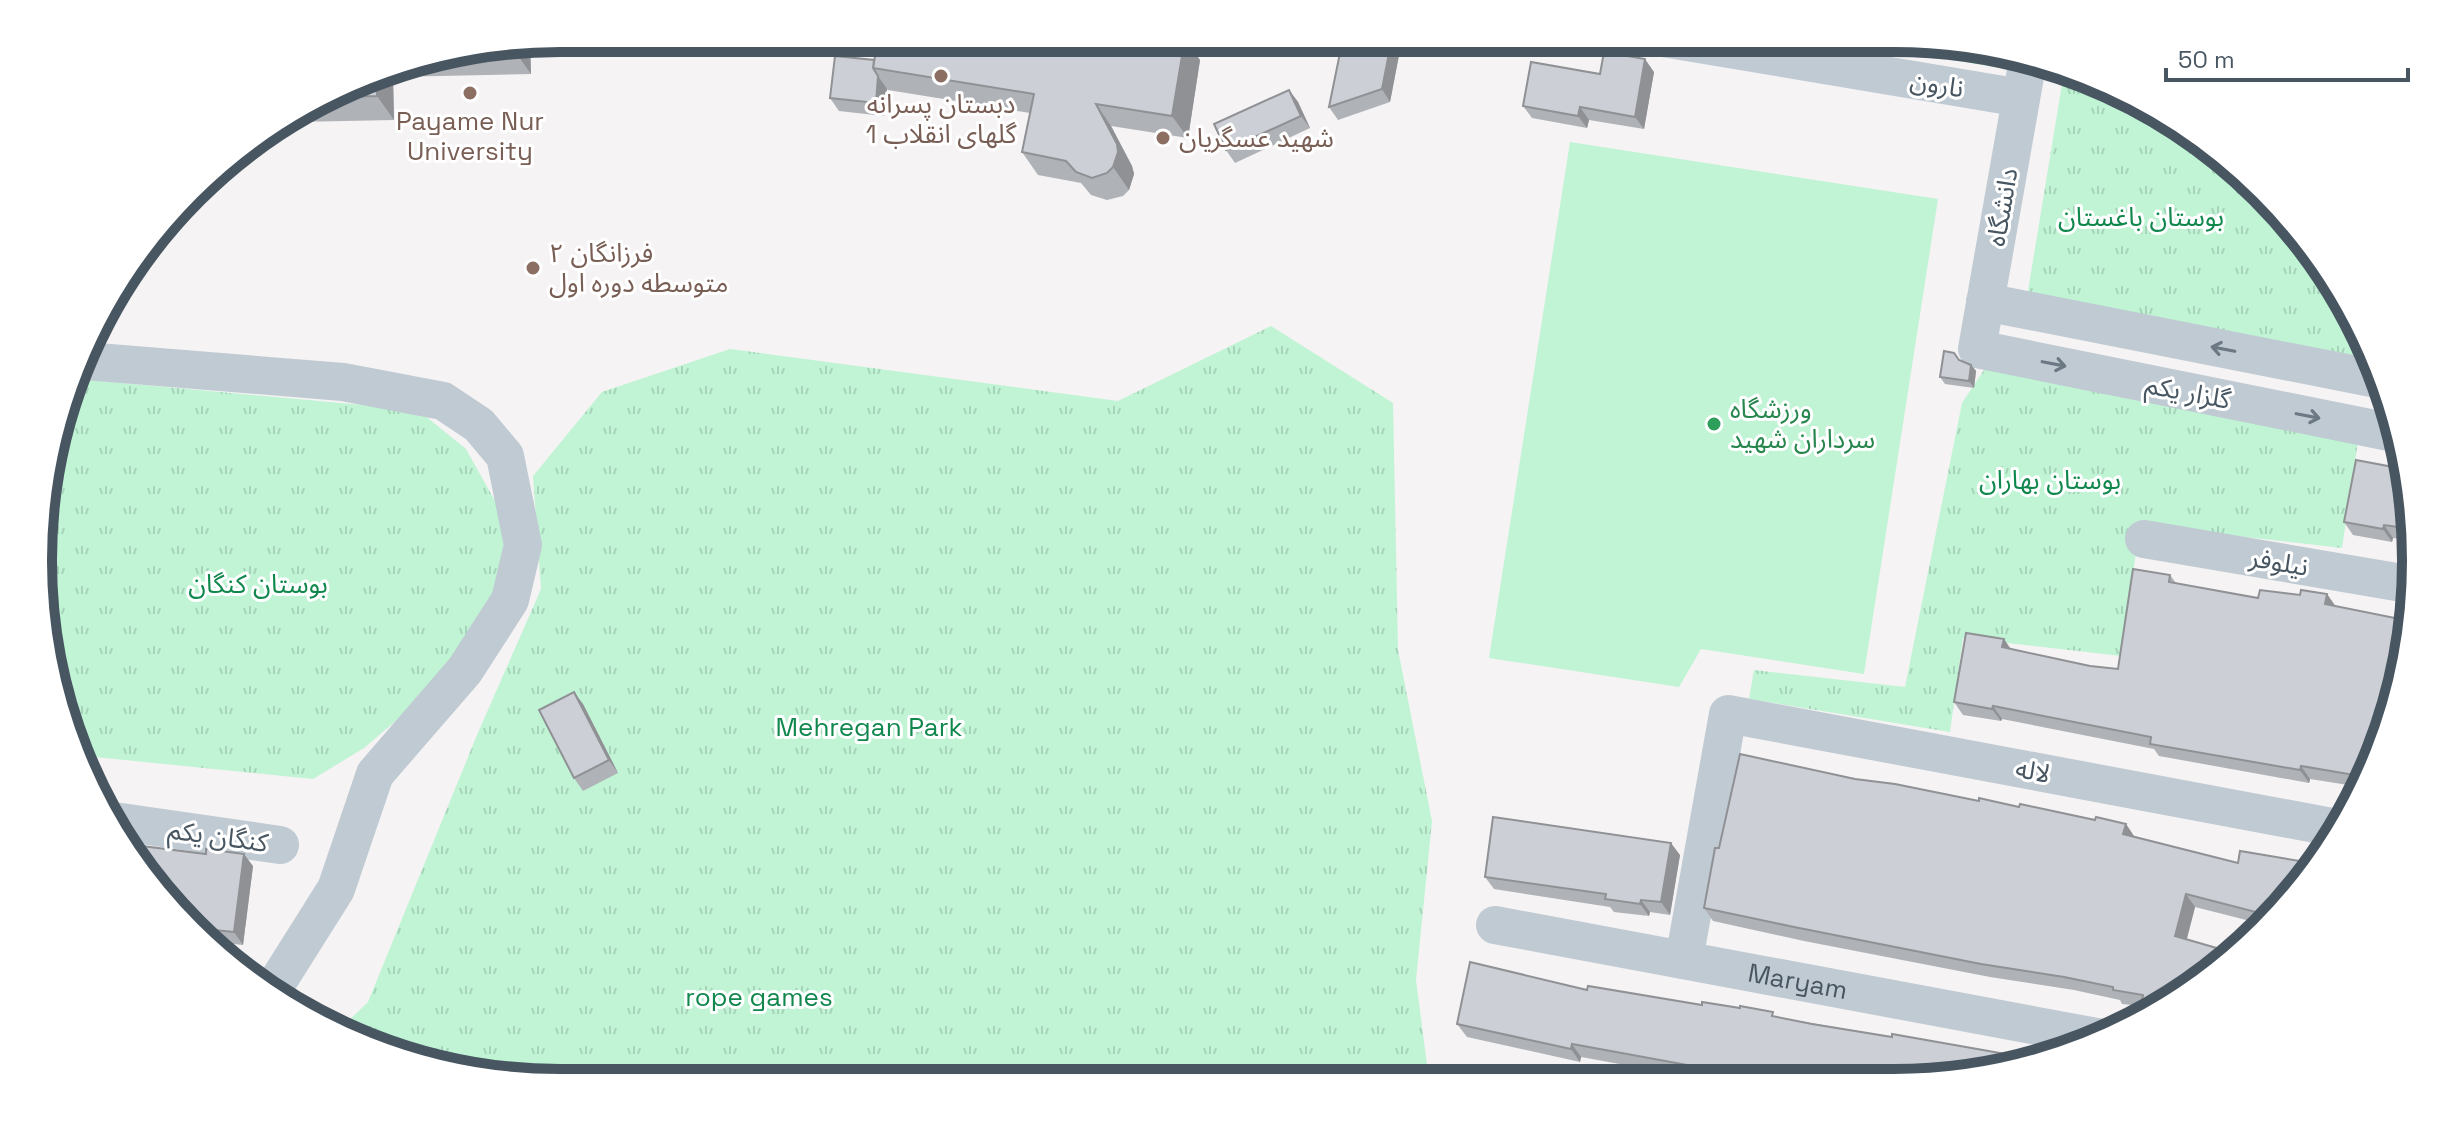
<svg xmlns="http://www.w3.org/2000/svg" width="2454" height="1121" font-family="'Space Grotesk','Noto Sans Arabic',sans-serif">
	<style>
		.park { fill: url(#park-tufts) }
		.garden { fill: #c0f4d5 }
		.lines { fill: none; stroke-linecap: round; stroke-linejoin: round }
		.street { stroke: #c0cad3; stroke-width: 38 }
		.wall { fill: #afb2b7 }
		.shaded-wall { fill: #8f9195 }
		.building { fill: #cccfd5; stroke: #8f9195; stroke-width: 2 }
		.oneway { stroke: #6c7984 }
		.education-dot { fill: #8d6e63; stroke: #fff; stroke-width: 3 }
		.leisure-dot { fill: #2e9e5b; stroke: #fff; stroke-width: 3 }
		.labels { text-anchor: middle; stroke-width: 6; stroke-linejoin: round; paint-order: stroke }
		.street-label { font-size: 26px; fill: #485662; stroke: #fff }
		.education-label { font-size: 26px; fill: #785e54; stroke: #fff }
		.park-label { font-size: 26px; fill: #10874d; stroke: #fff }
		.leisure-label { font-size: 26px; fill: #27864d; stroke: #fff; text-anchor: start }
		.rim { fill: none; stroke: #485662; stroke-width: 10 }
	</style>
	<defs>
		<pattern id="park-tufts" width="24" height="20" patternUnits="userSpaceOnUse" patternTransform="scale(2)"><rect width="24" height="20" fill="#c0f4d5"/><path d="M3 7l-1-3M5 7V3M7 7l1-3M15 17l-1-3M17 17v-4M19 17l1-3" fill="none" stroke="#a6d3b9"/></pattern>
	</defs>
	<rect width="100%" height="100%" fill="#f5f3f3"/>
	<!-- park -->
	<g class="park">
		<path d="M 1828,38 L 1894,38 L 2007,60 L 2005,69 Z"/>
		<path d="M 2064,72 L 2093,78 L 2183,126 L 2263,191 L 2328,270 L 2376,360 L 2027,297 Z"/>
		<path d="M 1271,326 L 1393,403 L 1398,650 L 1432,821 L 1416,980 L 1429,1080 L 560,1083 L 361,1043 L 339,1030 L 368,1002 L 477,735 L 541,589 L 533,476 L 602,392 L 730,349 L 1118,401 Z"/>
		<path d="M 1988,364 L 2358,442 L 2342,548 L 2140,525 L 2121,656 L 1963,638 L 1950,732 L 1749,699 L 1754,670 L 1905,687 L 1962,403 Z"/>
		<path d="M 78,379 L 418,410 L 466,449 L 500,510 L 506,565 L 490,612 L 412,707 L 364,748 L 313,779 L 85,756 L 43,629 L 48,459 Z"/>
	</g>
	<!-- garden -->
	<path class="garden" d="M 1570,142 L 1938,199 L 1864,674 L 1701,649 L 1679,687 L 1489,658 Z"/>
	<g class="lines">
		<!-- street -->
		<g class="street">
			<path d="M 1663,38 L 2021,98"/>
			<path d="M 2027,65 L 1977,349 L 2399,434"/>
			<path d="M 1985,302 L 2382,380"/>
			<path d="M 85,361 L 343,382 L 443,401 L 479,425 L 505,456 L 523,545 L 510,600 L 465,670 L 375,774 L 336,889 L 273,989"/>
			<path d="M 2144,539 L 2414,585"/>
			<path d="M 107,820 L 280,845"/>
			<path id="s1" d="M 1495,925 L 2102,1038"/>
			<path d="M 1684,960 L 1728,714 L 2337,828"/>
		</g>
	</g>
	<!-- wall -->
	<g class="wall">
		<path d="M 1392,38 L 1400,50 L 1390,102 L 1338,120 L 1329,107 Z"/>
		<path d="M 530,43 L 531,74 L 393,77 L 394,120 L 295,122 L 392,66 Z"/>
		<path d="M 874,60 L 1200,60 L 1188,138 L 1111,126 L 1132,166 L 1134,174 L 1129,190 L 1123,196 L 1107,200 L 1091,195 L 1081,183 L 1038,175 L 1022,152 L 1030,113 L 888,90 L 887,89 L 884,116 L 839,111 L 830,98 Z"/>
		<path d="M 1654,72 L 1644,129 L 1589,120 L 1587,128 L 1532,118 L 1523,106 L 1600,74 Z"/>
		<path d="M 1289,90 L 1298,102 L 1310,128 L 1235,163 L 1226,150 Z"/>
		<path d="M 1959,360 L 1971,365 L 1976,371 L 1974,388 L 1945,384 L 1940,377 Z"/>
		<path d="M 2407,467 L 2414,541 L 2393,538 L 2392,542 L 2353,535 L 2344,522 Z"/>
		<path d="M 2170,575 L 2176,583 L 2258,598 L 2327,594 L 2335,606 L 2376,760 L 2361,787 L 2310,779 L 2309,783 L 2159,756 L 2154,749 L 2002,719 L 2001,721 L 1963,715 L 1954,702 L 2004,639 L 2011,649 L 2090,666 L 2118,669 Z"/>
		<path d="M 583,704 L 618,773 L 583,791 L 574,778 Z"/>
		<path d="M 1855,779 L 1979,801 L 2126,824 L 2134,836 L 2238,863 L 2308,878 L 2262,924 L 2195,907 L 2187,939 L 2141,1006 L 2122,1004 L 2120,1000 L 2074,990 L 1990,977 L 1804,941 L 1713,921 L 1704,908 L 1719,848 Z"/>
		<path d="M 126,844 L 253,866 L 243,945 L 206,941 Z"/>
		<path d="M 1680,855 L 1670,915 L 1650,912 L 1649,916 L 1614,912 L 1610,907 L 1494,889 L 1485,877 Z"/>
		<path d="M 1587,990 L 1777,1017 L 1892,1037 L 2034,1059 L 1691,1077 L 1581,1057 L 1580,1062 L 1467,1037 L 1457,1024 Z"/>
	</g>
	<!-- shaded-wall -->
	<g class="shaded-wall">
		<path d="M 1185,38 L 1200,60 L 1188,138 L 1172,116 Z"/>
		<path d="M 1392,38 L 1400,50 L 1390,102 L 1382,89 Z"/>
		<path d="M 530,43 L 531,74 L 514,50 L 514,46 Z"/>
		<path d="M 1645,59 L 1654,72 L 1644,129 L 1635,117 Z"/>
		<path d="M 387,69 L 393,77 L 394,120 L 377,96 L 376,75 Z"/>
		<path d="M 878,76 L 887,89 L 884,116 L 876,103 Z"/>
		<path d="M 1289,90 L 1298,102 L 1310,128 L 1301,116 Z"/>
		<path d="M 1096,104 L 1111,126 L 1132,166 L 1134,174 L 1129,190 L 1113,167 Z"/>
		<path d="M 1580,107 L 1589,120 L 1587,128 L 1578,116 Z"/>
		<path d="M 1971,365 L 1976,371 L 1974,388 L 1969,381 Z"/>
		<path d="M 2384,525 L 2393,538 L 2392,542 L 2383,529 Z"/>
		<path d="M 2327,594 L 2336,607 L 2325,604 Z"/>
		<path d="M 2004,639 L 2012,652 L 2002,647 Z"/>
		<path d="M 574,692 L 583,704 L 618,773 L 609,760 Z"/>
		<path d="M 1993,706 L 2002,719 L 2001,721 L 1992,709 Z"/>
		<path d="M 2301,766 L 2310,779 L 2309,783 L 2300,770 Z"/>
		<path d="M 2126,824 L 2135,838 L 2123,834 Z"/>
		<path d="M 1671,843 L 1680,855 L 1670,915 L 1661,902 Z"/>
		<path d="M 244,854 L 253,866 L 243,945 L 234,932 Z"/>
		<path d="M 2186,894 L 2195,907 L 2184,949 L 2175,936 Z"/>
		<path d="M 1641,900 L 1650,912 L 1649,916 L 1640,904 Z"/>
		<path d="M 1572,1044 L 1581,1057 L 1580,1062 L 1571,1049 Z"/>
	</g>
	<!-- building -->
	<g class="building">
		<path d="M 878,38 L 1185,38 L 1172,116 L 1096,104 L 1117,144 L 1118,152 L 1113,167 L 1107,173 L 1092,178 L 1076,172 L 1066,161 L 1022,152 L 1034,94 L 873,68 Z"/>
		<path d="M 1343,38 L 1392,38 L 1382,89 L 1329,107 Z"/>
		<path d="M 514,46 L 514,50 L 480,51 Z"/>
		<path d="M 1604,52 L 1645,59 L 1635,117 L 1580,107 L 1578,116 L 1523,106 L 1531,62 L 1600,74 Z"/>
		<path d="M 835,56 L 874,60 L 873,68 L 878,76 L 876,103 L 830,98 Z"/>
		<path d="M 376,75 L 377,96 L 338,97 Z"/>
		<path d="M 1289,90 L 1301,116 L 1226,150 L 1214,124 Z"/>
		<path d="M 1944,351 L 1954,353 L 1959,360 L 1971,365 L 1969,381 L 1940,377 Z"/>
		<path d="M 2356,460 L 2404,469 L 2405,466 L 2407,467 L 2413,529 L 2384,525 L 2383,529 L 2344,522 Z"/>
		<path d="M 2133,569 L 2170,575 L 2169,582 L 2258,598 L 2260,590 L 2300,595 L 2301,590 L 2327,594 L 2325,604 L 2410,621 L 2406,662 L 2376,760 L 2366,777 L 2301,766 L 2300,770 L 2150,744 L 2151,737 L 1993,706 L 1992,709 L 1954,702 L 1966,633 L 2004,639 L 2002,647 L 2090,666 L 2118,669 Z"/>
		<path d="M 574,692 L 609,760 L 574,778 L 539,710 Z"/>
		<path d="M 1740,754 L 1855,779 L 1895,784 L 1979,801 L 1979,798 L 2019,807 L 2020,804 L 2095,820 L 2096,817 L 2126,824 L 2123,834 L 2238,863 L 2240,851 L 2317,864 L 2308,878 L 2271,916 L 2186,894 L 2175,936 L 2234,953 L 2212,975 L 2139,1017 L 2143,995 L 2113,990 L 2113,987 L 2064,977 L 1981,964 L 1794,927 L 1704,908 L 1715,848 L 1719,848 Z"/>
		<path d="M 1493,817 L 1671,843 L 1661,902 L 1641,900 L 1640,904 L 1605,899 L 1606,894 L 1485,877 Z"/>
		<path d="M 126,844 L 206,854 L 206,849 L 244,854 L 234,932 L 195,928 Z"/>
		<path d="M 1470,962 L 1587,990 L 1588,986 L 1702,1005 L 1702,1002 L 1740,1008 L 1740,1006 L 1773,1012 L 1772,1016 L 1812,1024 L 1892,1037 L 1892,1034 L 2034,1059 L 1962,1078 L 1690,1079 L 1693,1066 L 1572,1044 L 1571,1049 L 1457,1024 Z"/>
		<path d="M 2045,1048 L 2063,1051 L 2043,1057 Z"/>
	</g>
	<!-- one-way arrows -->
	<defs><path id="oneway-shaft" d="M-6 0H5M1.5-3L5.5 0L1.5 3" fill="none" stroke-width="1.6" stroke-linecap="round" stroke-linejoin="round" transform="scale(2)"/></defs>
	<g class="oneway">
		<use href="#oneway-shaft" transform="translate(2223 349) rotate(-169)"/>
		<use href="#oneway-shaft" transform="translate(2054 364) rotate(11)"/>
		<use href="#oneway-shaft" transform="translate(2308 416) rotate(11)"/>
	</g>
	<!-- markers -->
	<g class="education-dot">
		<circle cx="941" cy="76" r="8"/>
		<circle cx="470" cy="93" r="8"/>
		<circle cx="1163" cy="138" r="8"/>
		<circle cx="533" cy="268" r="8"/>
	</g>
	<circle class="leisure-dot" cx="1714" cy="424" r="8"/>
	<g class="labels">
		<!-- street labels -->
		<g class="street-label">
			<text transform="translate(1937 84) rotate(10)" y="9">نارون</text>
			<text transform="translate(2002 207) rotate(-80)" y="9">دانشگاه</text>
			<text transform="translate(2188 392) rotate(11)" y="9">گلزار یکم</text>
			<text transform="translate(2279 562) rotate(10)" y="9">نیلوفر</text>
			<text transform="translate(2033 771) rotate(11)" y="9">لاله</text>
			<text transform="translate(218 836) rotate(8)" y="9">کنگان یکم</text>
			<text dy="9" stroke="none"><textPath href="#s1" startOffset="308">Maryam</textPath></text>
		</g>
		<!-- education labels -->
		<g class="education-label">
			<text x="941" y="113">دبستان پسرانه<tspan x="941" dy="30">گلهای انقلاب 1</tspan></text>
			<text x="470" y="130">Payame Nur<tspan x="470" dy="30">University</tspan></text>
			<text x="1179" y="147" text-anchor="start">شهید عسگریان</text>
			<text x="549" y="262" text-anchor="start">فرزانگان ۲<tspan x="549" dy="30">متوسطه دوره اول</tspan></text>
		</g>
		<!-- park labels -->
		<g class="park-label">
			<text x="2141" y="226">بوستان باغستان</text>
			<text x="2050" y="489">بوستان بهاران</text>
			<text x="258" y="593">بوستان کنگان</text>
			<text x="869" y="736">Mehregan Park</text>
			<text x="759" y="1006">rope games</text>
		</g>
		<!-- leisure labels -->
		<g class="leisure-label">
			<text x="1730" y="418">ورزشگاه<tspan x="1730" dy="30">سرداران شهید</tspan></text>
		</g>
	</g>
	<!-- crop -->
	<path d="M0 0H2454V1121H0ZM560 52H1894A508 508 0 0 1 2402 560V561A508 508 0 0 1 1894 1069H560A508 508 0 0 1 52 561V560A508 508 0 0 1 560 52Z" fill="#fff" fill-rule="evenodd"/>
	<path class="rim" d="M560 52H1894A508 508 0 0 1 2402 560V561A508 508 0 0 1 1894 1069H560A508 508 0 0 1 52 561V560A508 508 0 0 1 560 52Z"/>
	<!-- scale -->
	<path d="M2166 68v12h242v-12" fill="none" stroke="#485662" stroke-width="4"/>
	<text x="2178" y="68" font-size="24" fill="#485662" stroke="#ffffff" stroke-width="6" paint-order="stroke">50 m</text>
</svg>
